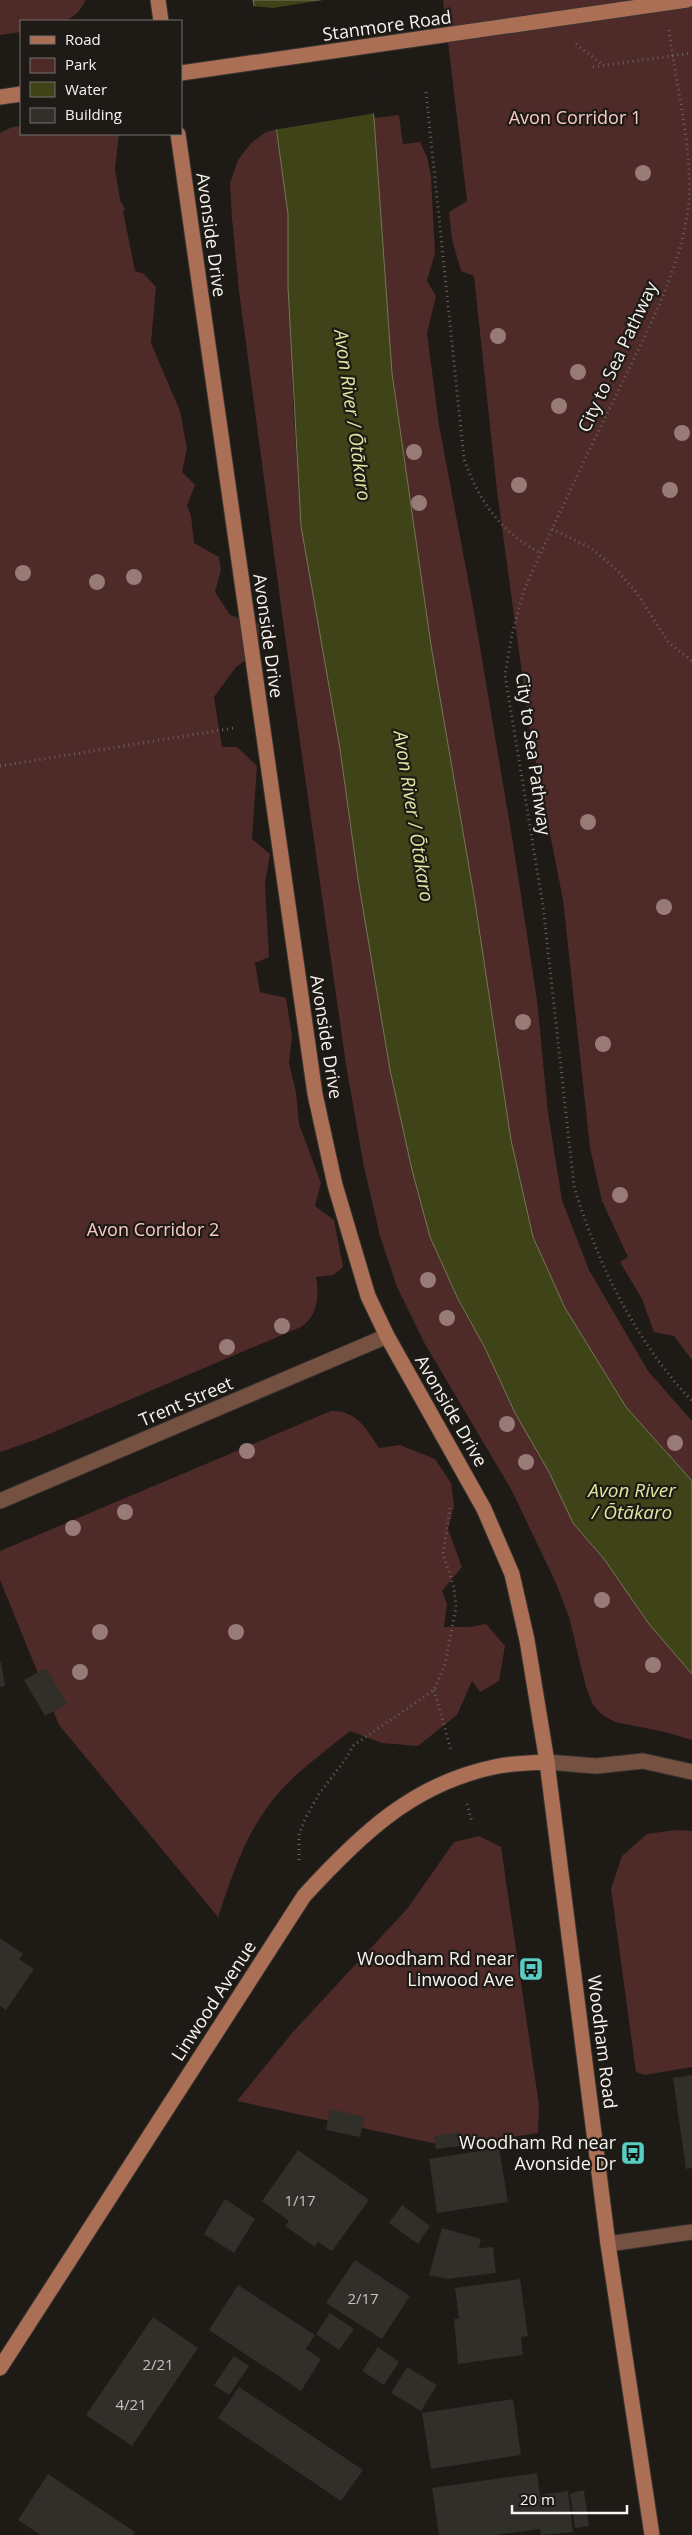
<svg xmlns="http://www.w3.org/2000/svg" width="692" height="2535" font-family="'Open Sans',sans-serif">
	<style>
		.green { fill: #4e2a29 }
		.water { fill: #3e4318; stroke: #767859 }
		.pier { fill: #1e1a16 }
		.building { fill: #312f2a }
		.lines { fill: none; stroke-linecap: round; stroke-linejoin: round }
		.lane-casing { stroke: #383430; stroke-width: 17 }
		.street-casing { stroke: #383430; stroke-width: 17 }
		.secondary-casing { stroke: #383430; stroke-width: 17 }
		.path { stroke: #676460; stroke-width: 3; stroke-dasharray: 1 4; stroke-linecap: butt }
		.lane { stroke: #755141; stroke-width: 15 }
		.street { stroke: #755141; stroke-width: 15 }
		.secondary { stroke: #aa6f55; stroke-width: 15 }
		.tree { fill: #987b77 }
		.labels { text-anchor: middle; stroke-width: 4.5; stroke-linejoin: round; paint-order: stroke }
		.number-label { font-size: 15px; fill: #c6c3bf }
		.street-label { font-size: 18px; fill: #f7f4f1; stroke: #1e1a16 }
		.park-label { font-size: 18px; fill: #fbcac7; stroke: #1e1a16 }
		.poi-label { font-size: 18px; fill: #f7f4f1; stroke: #1e1a16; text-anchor: end }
		.water-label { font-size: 19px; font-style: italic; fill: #dce79f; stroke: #1e1a16 }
	</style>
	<rect width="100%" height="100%" fill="#1e1a16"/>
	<!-- green -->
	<g class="green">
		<path d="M 0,0 L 86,0 C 70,30 52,21 21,21 L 21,32 L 0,35 Z"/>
		<path d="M 443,0 L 692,0 L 692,1360 L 674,1336 L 654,1332 L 642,1299 L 620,1262 L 628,1257 L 602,1201 L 590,1148 L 563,900 L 530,732 L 497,491 L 474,276 L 461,271 L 452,239 L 449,212 L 467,201 Z"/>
		<path d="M 399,115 L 403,144 L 420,142 L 427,157 L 431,176 L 435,253 L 427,281 L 436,296 L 427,333 L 439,425 L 473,606 L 513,843 L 537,1000 L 548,1113 L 562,1200 L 589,1270 L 648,1371 L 692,1421 L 692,1481 L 626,1407 L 565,1308 L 533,1237 L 511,1140 L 475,902 L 431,645 L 392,373 L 374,118 Z"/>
		<path d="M 21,126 L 21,134 L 119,134 L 115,169 L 120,200 L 125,209 L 123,211 L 135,271 L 144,274 L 156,287 L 151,343 L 180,411 L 187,449 L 182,472 L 195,485 L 187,506 L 191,516 L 194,543 L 219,557 L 221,570 L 215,592 L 230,615 L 259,624 L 259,651 L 236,667 L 214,697 L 222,747 L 237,747 L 257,766 L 252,839 L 270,854 L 265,884 L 269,957 L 255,963 L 260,992 L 286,998 L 292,1036 L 289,1063 L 296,1092 L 299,1124 L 321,1183 L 315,1206 L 334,1220 L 343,1267 L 333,1275 L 316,1277 C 320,1296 317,1317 301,1327 L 35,1440 L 0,1452 L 0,133 L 12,127 Z"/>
		<path d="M 276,129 L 288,214 L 293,402 L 301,526 L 340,749 L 358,879 L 390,1070 L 430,1237 L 458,1299 L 485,1348 L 515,1413 L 549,1472 L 573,1523 L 604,1559 L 649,1624 L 692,1674 L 692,1740 L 665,1732 L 615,1722 L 601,1714 L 593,1705 L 586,1687 L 569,1617 L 555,1581 L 512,1491 L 425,1344 L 397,1287 L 380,1236 L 364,1167 L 346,1065 L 285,636 L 239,291 L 232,218 L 230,183 L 238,160 L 251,143 L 266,132 Z"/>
		<path d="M 331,1411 C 356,1410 367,1429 379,1448 L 400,1445 L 435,1459 L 451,1483 L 454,1506 L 448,1529 L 462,1567 L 442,1591 L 447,1604 L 444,1627 L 470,1627 L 486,1624 L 505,1646 L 499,1681 L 480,1692 L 472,1681 L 457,1715 L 418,1746 L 382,1743 L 350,1731 C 322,1754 287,1778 266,1809 C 243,1841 231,1879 218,1917 L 59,1725 L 0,1580 L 0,1551 Z"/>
		<path d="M 676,1830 L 692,1831 L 692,2067 L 645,2075 L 636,2072 L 611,1889 L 622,1856 L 647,1834 Z"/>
		<path d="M 479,1836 L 501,1847 L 539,2105 L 538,2133 L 451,2147 L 237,2101 L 292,2033 L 407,1909 L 454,1842 Z"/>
	</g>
	<!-- water -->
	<path class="water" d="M 253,0 L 358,0 L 374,118 L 392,373 L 431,645 L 475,902 L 511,1140 L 533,1237 L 565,1308 L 626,1407 L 692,1481 L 692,1674 L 649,1624 L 604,1559 L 573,1523 L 549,1472 L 515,1413 L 485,1348 L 458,1299 L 430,1237 L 412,1170 L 390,1070 L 358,879 L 340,749 L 301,526 L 288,287 L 288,214 L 274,112 Z"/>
	<!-- pier -->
	<path class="pier" d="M 323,0 L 360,0 L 376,113 L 273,130 L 251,6 L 273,8 Z"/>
	<!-- building -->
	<g class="building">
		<path d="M 1,1661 L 5,1686 L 0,1687 L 0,1662 Z"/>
		<path d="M 46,1668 L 67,1704 L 45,1716 L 24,1680 Z"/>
		<path d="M 0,1938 L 23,1954 L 19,1959 L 34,1969 L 6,2010 L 0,2006 Z"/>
		<path d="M 692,2075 L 692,2168 L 686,2169 L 673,2078 Z"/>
		<path d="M 330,2109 L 365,2117 L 360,2137 L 326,2130 Z"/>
		<path d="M 459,2132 L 461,2146 L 436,2149 L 434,2136 Z"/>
		<path d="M 499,2148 L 508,2202 L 437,2213 L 429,2159 Z"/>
		<path d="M 298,2150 L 369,2200 L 332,2251 L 318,2242 L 315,2247 L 285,2226 L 289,2221 L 262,2201 Z"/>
		<path d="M 225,2199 L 255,2219 L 234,2253 L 204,2234 Z"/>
		<path d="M 402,2205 L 430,2226 L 418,2244 L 389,2223 Z"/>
		<path d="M 442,2228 L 481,2239 L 479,2248 L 493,2247 L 496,2273 L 447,2279 L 429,2275 Z"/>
		<path d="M 355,2260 L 410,2296 L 382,2339 L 326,2303 Z"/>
		<path d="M 520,2279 L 528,2336 L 521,2337 L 523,2355 L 458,2364 L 454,2319 L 459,2319 L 455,2288 Z"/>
		<path d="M 238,2285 L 315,2335 L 306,2349 L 321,2359 L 301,2391 L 209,2330 Z"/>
		<path d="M 330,2313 L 354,2329 L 339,2350 L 316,2334 Z"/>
		<path d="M 153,2317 L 198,2348 L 132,2446 L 86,2415 Z"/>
		<path d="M 378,2347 L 399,2362 L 384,2385 L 362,2371 Z"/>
		<path d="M 234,2356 L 249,2366 L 229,2395 L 214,2385 Z"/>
		<path d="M 407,2367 L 437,2385 L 421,2411 L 391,2393 Z"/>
		<path d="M 239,2387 L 363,2470 L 341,2501 L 218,2418 Z"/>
		<path d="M 513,2399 L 521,2455 L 431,2469 L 422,2413 Z"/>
		<path d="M 537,2473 L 540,2495 L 568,2491 L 573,2532 L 541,2535 L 540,2529 L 495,2535 L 439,2535 L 432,2488 Z"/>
		<path d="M 48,2474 L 135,2532 L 133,2535 L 41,2535 L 18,2520 Z"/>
		<path d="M 579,2491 L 584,2491 L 589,2526 L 575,2528 L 570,2494 Z"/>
	</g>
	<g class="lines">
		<defs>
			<path id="lane" d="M 608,2244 L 692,2232"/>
			<g id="street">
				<path d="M 0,1501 L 387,1336"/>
				<path d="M 547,1762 L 596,1766 L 643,1761 L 692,1772"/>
			</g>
			<g id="secondary">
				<path d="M 158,0 L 161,21"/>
				<path d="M 181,73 L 687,0"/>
				<path d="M 0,97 L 21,94"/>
				<path d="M 178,134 L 315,1094 L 335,1185 L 368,1296 L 387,1336 L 484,1509 L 512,1574 L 527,1640 L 547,1762 L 608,2244 L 652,2535"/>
				<path d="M 0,2368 L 304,1896 C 359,1836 412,1784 494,1767 C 511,1763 530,1763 547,1762"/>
			</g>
		</defs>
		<!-- lane casing -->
		<use href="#lane" class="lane-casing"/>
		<!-- street casing -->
		<use href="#street" class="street-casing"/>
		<!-- secondary casing -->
		<use href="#secondary" class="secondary-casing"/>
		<!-- path -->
		<g class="path">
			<path d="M 669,30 C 676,87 692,144 689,202 C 682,267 649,327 621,385 C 588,453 555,521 524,590 L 512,634 L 505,675 L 543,906 L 574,1186 C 596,1261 637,1344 692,1401"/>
			<path d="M 576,44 L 603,65"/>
			<path d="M 593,67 L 692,53"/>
			<path d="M 426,92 L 464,459 C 479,501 500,532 541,553"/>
			<path d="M 552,529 L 591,548 L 615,568 L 636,592 L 669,643 L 692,661"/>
			<path d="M 0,766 L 234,728"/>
			<path d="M 434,1690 L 451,1750"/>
			<path d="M 467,1804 L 472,1822"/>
			<path d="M 299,1860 L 299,1834 L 306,1817 L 319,1794 L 345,1760 L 354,1745 L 434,1690 L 445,1664 L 456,1607 L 454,1588 L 443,1554 L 450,1508"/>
		</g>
		<!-- lane -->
		<use href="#lane" class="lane"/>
		<!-- street -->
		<use href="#street" class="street"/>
		<!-- secondary -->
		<use href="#secondary" class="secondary"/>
	</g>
	<!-- trees -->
	<g class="tree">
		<circle cx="643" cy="173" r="8"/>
		<circle cx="498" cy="336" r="8"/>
		<circle cx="578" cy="372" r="8"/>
		<circle cx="559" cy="406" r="8"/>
		<circle cx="682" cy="433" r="8"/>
		<circle cx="414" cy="452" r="8"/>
		<circle cx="519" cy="485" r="8"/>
		<circle cx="670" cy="490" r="8"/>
		<circle cx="419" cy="503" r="8"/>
		<circle cx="23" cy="573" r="8"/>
		<circle cx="134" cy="577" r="8"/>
		<circle cx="97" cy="582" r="8"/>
		<circle cx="588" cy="822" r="8"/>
		<circle cx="664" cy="907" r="8"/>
		<circle cx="523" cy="1022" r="8"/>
		<circle cx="603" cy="1044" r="8"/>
		<circle cx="620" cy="1195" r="8"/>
		<circle cx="428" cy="1280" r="8"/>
		<circle cx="447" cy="1318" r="8"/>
		<circle cx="282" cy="1326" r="8"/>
		<circle cx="227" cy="1347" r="8"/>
		<circle cx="507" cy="1424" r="8"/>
		<circle cx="675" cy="1443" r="8"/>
		<circle cx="247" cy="1451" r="8"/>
		<circle cx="526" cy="1462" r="8"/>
		<circle cx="125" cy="1512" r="8"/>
		<circle cx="73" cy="1528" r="8"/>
		<circle cx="602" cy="1600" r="8"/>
		<circle cx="100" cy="1632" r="8"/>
		<circle cx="236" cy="1632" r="8"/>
		<circle cx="653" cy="1665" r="8"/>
		<circle cx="80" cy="1672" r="8"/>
	</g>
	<!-- icons -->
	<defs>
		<symbol id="bus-square" viewBox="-11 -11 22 22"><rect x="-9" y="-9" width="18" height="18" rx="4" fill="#57cec1" stroke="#1e1a16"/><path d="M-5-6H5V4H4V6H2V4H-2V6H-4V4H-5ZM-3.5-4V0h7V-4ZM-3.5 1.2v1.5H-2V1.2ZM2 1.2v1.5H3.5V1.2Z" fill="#111"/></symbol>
	</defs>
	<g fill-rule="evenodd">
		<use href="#bus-square" x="517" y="1955" width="28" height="28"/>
		<use href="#bus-square" x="619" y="2139" width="28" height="28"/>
	</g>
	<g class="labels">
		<!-- number labels -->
		<g class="number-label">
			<text x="300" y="2206">1/17</text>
			<text x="363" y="2304">2/17</text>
			<text x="158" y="2370">2/21</text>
			<text x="131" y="2410">4/21</text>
		</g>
		<!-- street labels -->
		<g class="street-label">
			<text transform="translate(387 26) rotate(-8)" y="6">Stanmore Road</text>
			<text transform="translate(211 235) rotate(82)" y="6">Avonside Drive</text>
			<text transform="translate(618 357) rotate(-65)" y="6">City to Sea Pathway</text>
			<text transform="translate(268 636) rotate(82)" y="6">Avonside Drive</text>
			<text transform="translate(533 754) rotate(82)" y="6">City to Sea Pathway</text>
			<text transform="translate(326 1037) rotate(81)" y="6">Avonside Drive</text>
			<text transform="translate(186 1402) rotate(-23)" y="6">Trent Street</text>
			<text transform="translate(451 1411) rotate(60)" y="6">Avonside Drive</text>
			<text transform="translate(214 2001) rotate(-57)" y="6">Linwood Avenue</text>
			<text transform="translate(602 2042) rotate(83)" y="6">Woodham Road</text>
		</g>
		<!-- park labels -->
		<g class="park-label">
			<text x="575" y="124">Avon Corridor 1</text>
			<text x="153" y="1236">Avon Corridor 2</text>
		</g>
		<!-- poi labels -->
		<g class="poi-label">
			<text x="514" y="1965">Woodham Rd near<tspan x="514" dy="21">Linwood Ave</tspan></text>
			<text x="616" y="2149">Woodham Rd near<tspan x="616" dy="21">Avonside Dr</tspan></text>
		</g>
		<!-- water labels -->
		<g class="water-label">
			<text transform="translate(353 415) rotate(82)" y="7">Avon River / Ōtākaro</text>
			<text transform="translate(414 816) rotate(81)" y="7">Avon River / Ōtākaro</text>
			<text x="632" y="1497">Avon River<tspan x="632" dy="22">/ Ōtākaro</tspan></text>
		</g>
	</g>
	<!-- legend -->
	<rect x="20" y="20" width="162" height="115" fill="#1e1a16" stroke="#75716e"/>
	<rect x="30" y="36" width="25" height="8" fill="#aa6f55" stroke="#75716e"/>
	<text x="65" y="45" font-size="15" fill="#f7f4f1">Road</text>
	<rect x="30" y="58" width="25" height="15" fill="#4e2a29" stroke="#75716e"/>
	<text x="65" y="70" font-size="15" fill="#f7f4f1">Park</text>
	<rect x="30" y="82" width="25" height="15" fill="#3e4318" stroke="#75716e"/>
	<text x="65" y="95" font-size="15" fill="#f7f4f1">Water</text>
	<rect x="30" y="108" width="25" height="15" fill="#312f2a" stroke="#75716e"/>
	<text x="65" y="120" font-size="15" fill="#f7f4f1">Building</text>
	<!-- scale -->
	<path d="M512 2505v8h115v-8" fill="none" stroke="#f7f4f1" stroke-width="2.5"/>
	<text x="520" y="2505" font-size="15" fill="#f7f4f1" stroke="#1e1a16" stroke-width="4" paint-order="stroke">20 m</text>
</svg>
